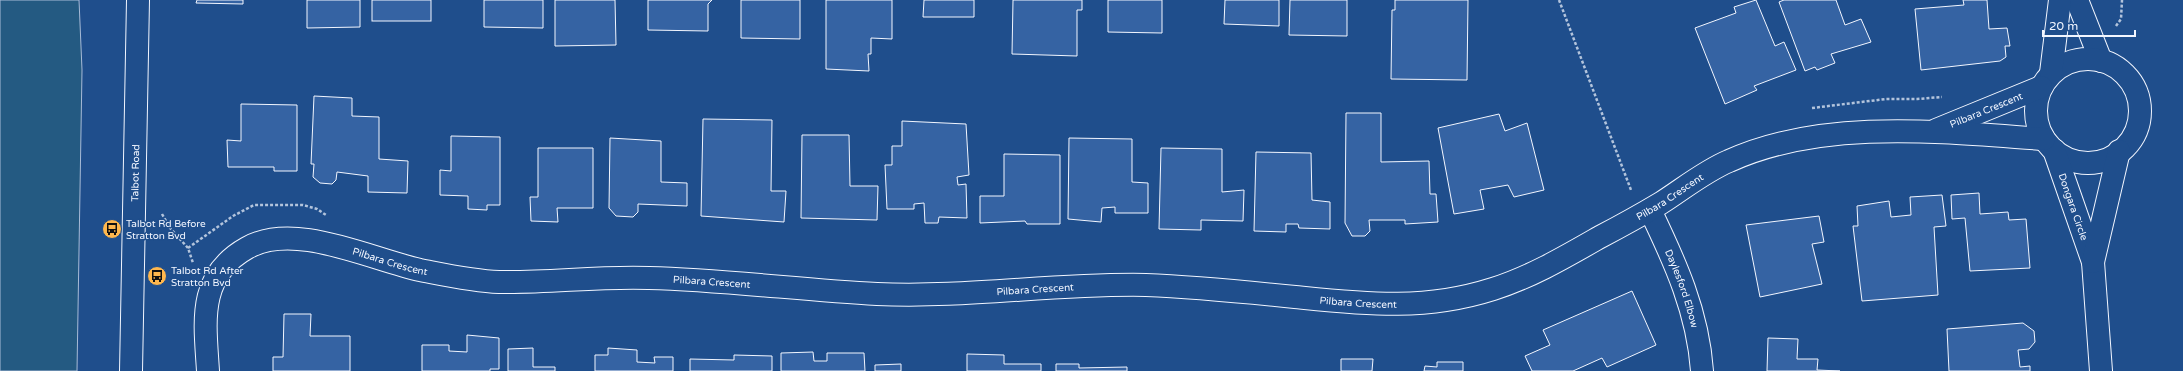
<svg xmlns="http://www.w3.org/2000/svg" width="2183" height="371" font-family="'Varela Round',sans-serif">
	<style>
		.green { fill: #245a82; stroke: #a8bbd7 }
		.building { fill: #3563a3; stroke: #f2f6ff }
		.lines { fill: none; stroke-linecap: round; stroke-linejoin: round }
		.minor-casing { stroke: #f2f6ff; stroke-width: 24 }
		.major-casing { stroke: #f2f6ff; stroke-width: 24 }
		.path { stroke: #b3c4dc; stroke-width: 2.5; stroke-dasharray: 3 2; stroke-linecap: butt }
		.minor { stroke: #1f4e8c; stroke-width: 22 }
		.major { stroke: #1f4e8c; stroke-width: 22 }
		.labels { text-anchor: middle; stroke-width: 3; stroke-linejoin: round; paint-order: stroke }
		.street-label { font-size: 10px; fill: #f2f6ff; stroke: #1f4e8c }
		.poi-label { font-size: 10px; fill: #f2f6ff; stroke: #1f4e8c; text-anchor: start }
	</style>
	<rect width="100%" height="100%" fill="#1f4e8c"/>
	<!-- green -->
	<path class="green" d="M 0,0 L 79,0 L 82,70 L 77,371 L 0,371 Z"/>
	<!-- building -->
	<g class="building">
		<path d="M 197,0 L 243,0 L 243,4 L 196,3 Z"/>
		<path d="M 307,0 L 360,0 L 360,27 L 307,28 Z"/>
		<rect x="372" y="0" width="59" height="21"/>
		<path d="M 484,0 L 543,0 L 543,28 L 484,27 Z"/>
		<path d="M 555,0 L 615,0 L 616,45 L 555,46 Z"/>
		<path d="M 648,0 L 712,0 L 708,4 L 708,31 L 648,30 Z"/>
		<path d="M 741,0 L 800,0 L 800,39 L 741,38 Z"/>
		<path d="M 826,0 L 892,0 L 892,39 L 871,38 L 871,54 L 868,54 L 869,71 L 826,69 Z"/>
		<path d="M 924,0 L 974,0 L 974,17 L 923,17 Z"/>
		<path d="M 1013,0 L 1082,0 L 1082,10 L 1077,10 L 1077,56 L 1012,54 Z"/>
		<path d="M 1108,0 L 1162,0 L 1162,33 L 1108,32 Z"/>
		<path d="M 1225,0 L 1279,0 L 1279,26 L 1224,24 Z"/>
		<path d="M 1290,0 L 1347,0 L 1347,36 L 1289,35 Z"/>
		<path d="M 1395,0 L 1468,0 L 1467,80 L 1391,79 L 1392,10 L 1395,10 Z"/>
		<path d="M 1756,0 L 1775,46 L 1784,42 L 1796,70 L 1754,86 L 1757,90 L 1725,104 L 1695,28 L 1736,13 L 1734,7 Z"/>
		<path d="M 1784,0 L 1836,0 L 1845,25 L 1861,19 L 1871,42 L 1831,54 L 1835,63 L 1817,70 L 1815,67 L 1805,71 L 1779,2 Z"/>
		<path d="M 1963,0 L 1987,0 L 1989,29 L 2007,28 L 2010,46 L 2005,46 L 2006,57 L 2000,61 L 1921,70 L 1915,9 L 1964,5 Z"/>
		<path d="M 314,96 L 352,98 L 352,116 L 379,117 L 379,159 L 408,161 L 407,193 L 368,192 L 368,176 L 337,172 L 336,180 L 332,184 L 320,183 L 313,177 L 314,164 L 311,164 Z"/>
		<path d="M 241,104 L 297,105 L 297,171 L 274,171 L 274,167 L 228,167 L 227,140 L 241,141 Z"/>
		<path d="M 1346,113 L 1381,113 L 1381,162 L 1429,161 L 1430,194 L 1436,194 L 1438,222 L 1405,224 L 1405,220 L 1369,220 L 1370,231 L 1365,236 L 1352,236 L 1345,223 Z"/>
		<path d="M 1499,114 L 1505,131 L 1527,123 L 1544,190 L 1514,197 L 1508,185 L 1480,190 L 1484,209 L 1454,214 L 1438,128 Z"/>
		<path d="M 703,119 L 772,120 L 771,191 L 786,191 L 784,222 L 701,216 Z"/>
		<path d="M 902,121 L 966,124 L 969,175 L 957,177 L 958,185 L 966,184 L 967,218 L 939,217 L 938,223 L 925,223 L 924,203 L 914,204 L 914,209 L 887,209 L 885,165 L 892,165 L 892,146 L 902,146 Z"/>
		<path d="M 802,135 L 849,135 L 850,186 L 878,186 L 877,220 L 801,218 Z"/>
		<path d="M 451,136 L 500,137 L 500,205 L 487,205 L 487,210 L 468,209 L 468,196 L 440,195 L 440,170 L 451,171 Z"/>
		<path d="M 610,138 L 661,141 L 661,182 L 687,183 L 687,206 L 638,204 L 638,212 L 633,217 L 616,216 L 609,208 Z"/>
		<path d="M 1069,138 L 1132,139 L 1132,182 L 1148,183 L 1148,213 L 1115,213 L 1115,207 L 1102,208 L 1101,222 L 1068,219 Z"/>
		<path d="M 538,148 L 593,148 L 593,208 L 557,208 L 558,222 L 531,221 L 530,197 L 538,197 Z"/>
		<path d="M 1161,148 L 1222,149 L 1222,192 L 1244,190 L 1243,221 L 1201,220 L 1201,230 L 1159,229 Z"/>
		<path d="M 1256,152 L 1311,153 L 1312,200 L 1330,202 L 1330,229 L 1299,228 L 1298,224 L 1286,224 L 1286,232 L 1254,231 Z"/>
		<path d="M 1004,154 L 1060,155 L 1060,224 L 1027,224 L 1025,221 L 980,223 L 980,196 L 1004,196 Z"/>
		<path d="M 1979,193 L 1980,214 L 2008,212 L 2009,220 L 2026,219 L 2030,268 L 1970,271 L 1965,218 L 1952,219 L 1951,195 Z"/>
		<path d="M 1942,195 L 1946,226 L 1934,227 L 1938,295 L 1862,301 L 1853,226 L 1858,226 L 1857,206 L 1889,201 L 1891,217 L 1911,215 L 1910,197 Z"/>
		<path d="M 1819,216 L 1824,242 L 1812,244 L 1822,284 L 1760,297 L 1746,225 Z"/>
		<path d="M 1632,291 L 1656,345 L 1607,367 L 1602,358 L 1573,371 L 1532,371 L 1525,356 L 1550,345 L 1543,330 Z"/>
		<path d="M 284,314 L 311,314 L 310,336 L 350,336 L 350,371 L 273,371 L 273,357 L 283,357 Z"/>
		<path d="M 2023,323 L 2034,331 L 2035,342 L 2029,349 L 2018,350 L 2020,367 L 2030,366 L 2030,371 L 1949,371 L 1947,329 Z"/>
		<path d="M 467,335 L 499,338 L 499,369 L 490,369 L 490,371 L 422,371 L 422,345 L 449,345 L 449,351 L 467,352 Z"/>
		<path d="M 1768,338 L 1798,339 L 1797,359 L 1818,359 L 1817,370 L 1840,371 L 1767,371 Z"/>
		<path d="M 533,348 L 533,367 L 555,367 L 555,371 L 508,371 L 508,349 Z"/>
		<path d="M 608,348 L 637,350 L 637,362 L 655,363 L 654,357 L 673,357 L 673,371 L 595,371 L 595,355 L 608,355 Z"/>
		<path d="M 813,352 L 814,361 L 827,361 L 827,353 L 864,353 L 865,371 L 781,371 L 781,353 Z"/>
		<path d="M 967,354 L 1004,355 L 1004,364 L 1041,364 L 1041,371 L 967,371 Z"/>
		<path d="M 734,355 L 772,356 L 772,371 L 690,371 L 690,359 L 734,360 Z"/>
		<path d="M 1341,359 L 1373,359 L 1372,371 L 1341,371 Z"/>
		<path d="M 1437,362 L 1463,362 L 1463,371 L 1424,371 L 1425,366 L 1437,367 Z"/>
		<path d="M 901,364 L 901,371 L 875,371 L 875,365 Z"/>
		<path d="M 1056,364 L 1079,364 L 1079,368 L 1127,367 L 1127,371 L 1056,371 Z"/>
	</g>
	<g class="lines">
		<defs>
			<g id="minor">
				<path d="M 2077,0 L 2101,61"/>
				<circle cx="2088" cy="111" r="52"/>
				<path d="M 2051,73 L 2060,0"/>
				<path id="s1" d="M 1936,130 L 2041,87"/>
				<path id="s2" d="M 2054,150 L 2093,262 L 2101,371"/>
				<path id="s3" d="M 1650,210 C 1675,262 1698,312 1702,371"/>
				<path d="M 2093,262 L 2119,151"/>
				<path id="s4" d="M 208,371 C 205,322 197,276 247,248 C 294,221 370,259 420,270 C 446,275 473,281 499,282 C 549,283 599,276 649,278 C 725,280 801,290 877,294 C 967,298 1057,283 1146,285 C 1196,287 1246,292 1295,297 C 1365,304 1424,311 1493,289 C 1531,277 1565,257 1600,237 C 1621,226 1641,215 1661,203 C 1683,189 1705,171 1729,161 C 1823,118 1943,132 2044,139"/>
			</g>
			<g id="major">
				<path id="s5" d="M 131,371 L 138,0"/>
			</g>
		</defs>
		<!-- minor casing -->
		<use href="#minor" class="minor-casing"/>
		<!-- major casing -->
		<use href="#major" class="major-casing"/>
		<!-- path -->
		<g class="path">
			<path d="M 1559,0 L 1631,190"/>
			<path d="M 2116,26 L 2121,19 L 2122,0"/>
			<path d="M 1812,108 L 1886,99 L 1917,99 L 1942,97"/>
			<path d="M 162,214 L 170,228 L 188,248 L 193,263"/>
			<path d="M 188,248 L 233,216 L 254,205 L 303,205 L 317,209 L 326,215"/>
		</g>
		<!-- minor -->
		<use href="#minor" class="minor"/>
		<!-- major -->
		<use href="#major" class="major"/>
	</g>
	<!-- icons -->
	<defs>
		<symbol id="bus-disc" viewBox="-11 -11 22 22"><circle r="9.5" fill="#ffb74d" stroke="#1f4e8c"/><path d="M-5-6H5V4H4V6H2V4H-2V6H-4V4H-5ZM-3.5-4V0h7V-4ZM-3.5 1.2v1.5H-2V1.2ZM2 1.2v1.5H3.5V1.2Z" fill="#111"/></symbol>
	</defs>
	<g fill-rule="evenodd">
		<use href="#bus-disc" x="101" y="218" width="22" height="22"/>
		<use href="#bus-disc" x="146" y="265" width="22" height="22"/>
	</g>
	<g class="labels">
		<!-- street labels -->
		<g class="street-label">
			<text dy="4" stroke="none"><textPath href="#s1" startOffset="54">Pilbara Crescent</textPath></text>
			<text dy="4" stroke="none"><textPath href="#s5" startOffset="198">Talbot Road</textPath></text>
			<text dy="4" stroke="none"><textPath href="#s4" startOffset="1594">Pilbara Crescent</textPath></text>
			<text dy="4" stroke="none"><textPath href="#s2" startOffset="60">Dongara Circle</textPath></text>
			<text dy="4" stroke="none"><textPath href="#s4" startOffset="286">Pilbara Crescent</textPath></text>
			<text dy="4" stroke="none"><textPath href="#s4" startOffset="610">Pilbara Crescent</textPath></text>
			<text dy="4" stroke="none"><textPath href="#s4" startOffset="934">Pilbara Crescent</textPath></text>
			<text dy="4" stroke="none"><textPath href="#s3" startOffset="85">Daylesford Elbow</textPath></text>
			<text dy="4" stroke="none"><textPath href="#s4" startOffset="1258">Pilbara Crescent</textPath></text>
		</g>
		<!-- poi labels -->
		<g class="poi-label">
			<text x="126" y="227">Talbot Rd Before<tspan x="126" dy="12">Stratton Bvd</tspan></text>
			<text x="171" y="274">Talbot Rd After<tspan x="171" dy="12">Stratton Bvd</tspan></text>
		</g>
	</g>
	<!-- scale -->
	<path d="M2043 30v6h92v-6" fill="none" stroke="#f2f6ff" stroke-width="2"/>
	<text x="2049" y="30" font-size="12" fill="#f2f6ff" stroke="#1f4e8c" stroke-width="3" paint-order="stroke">20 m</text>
</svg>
